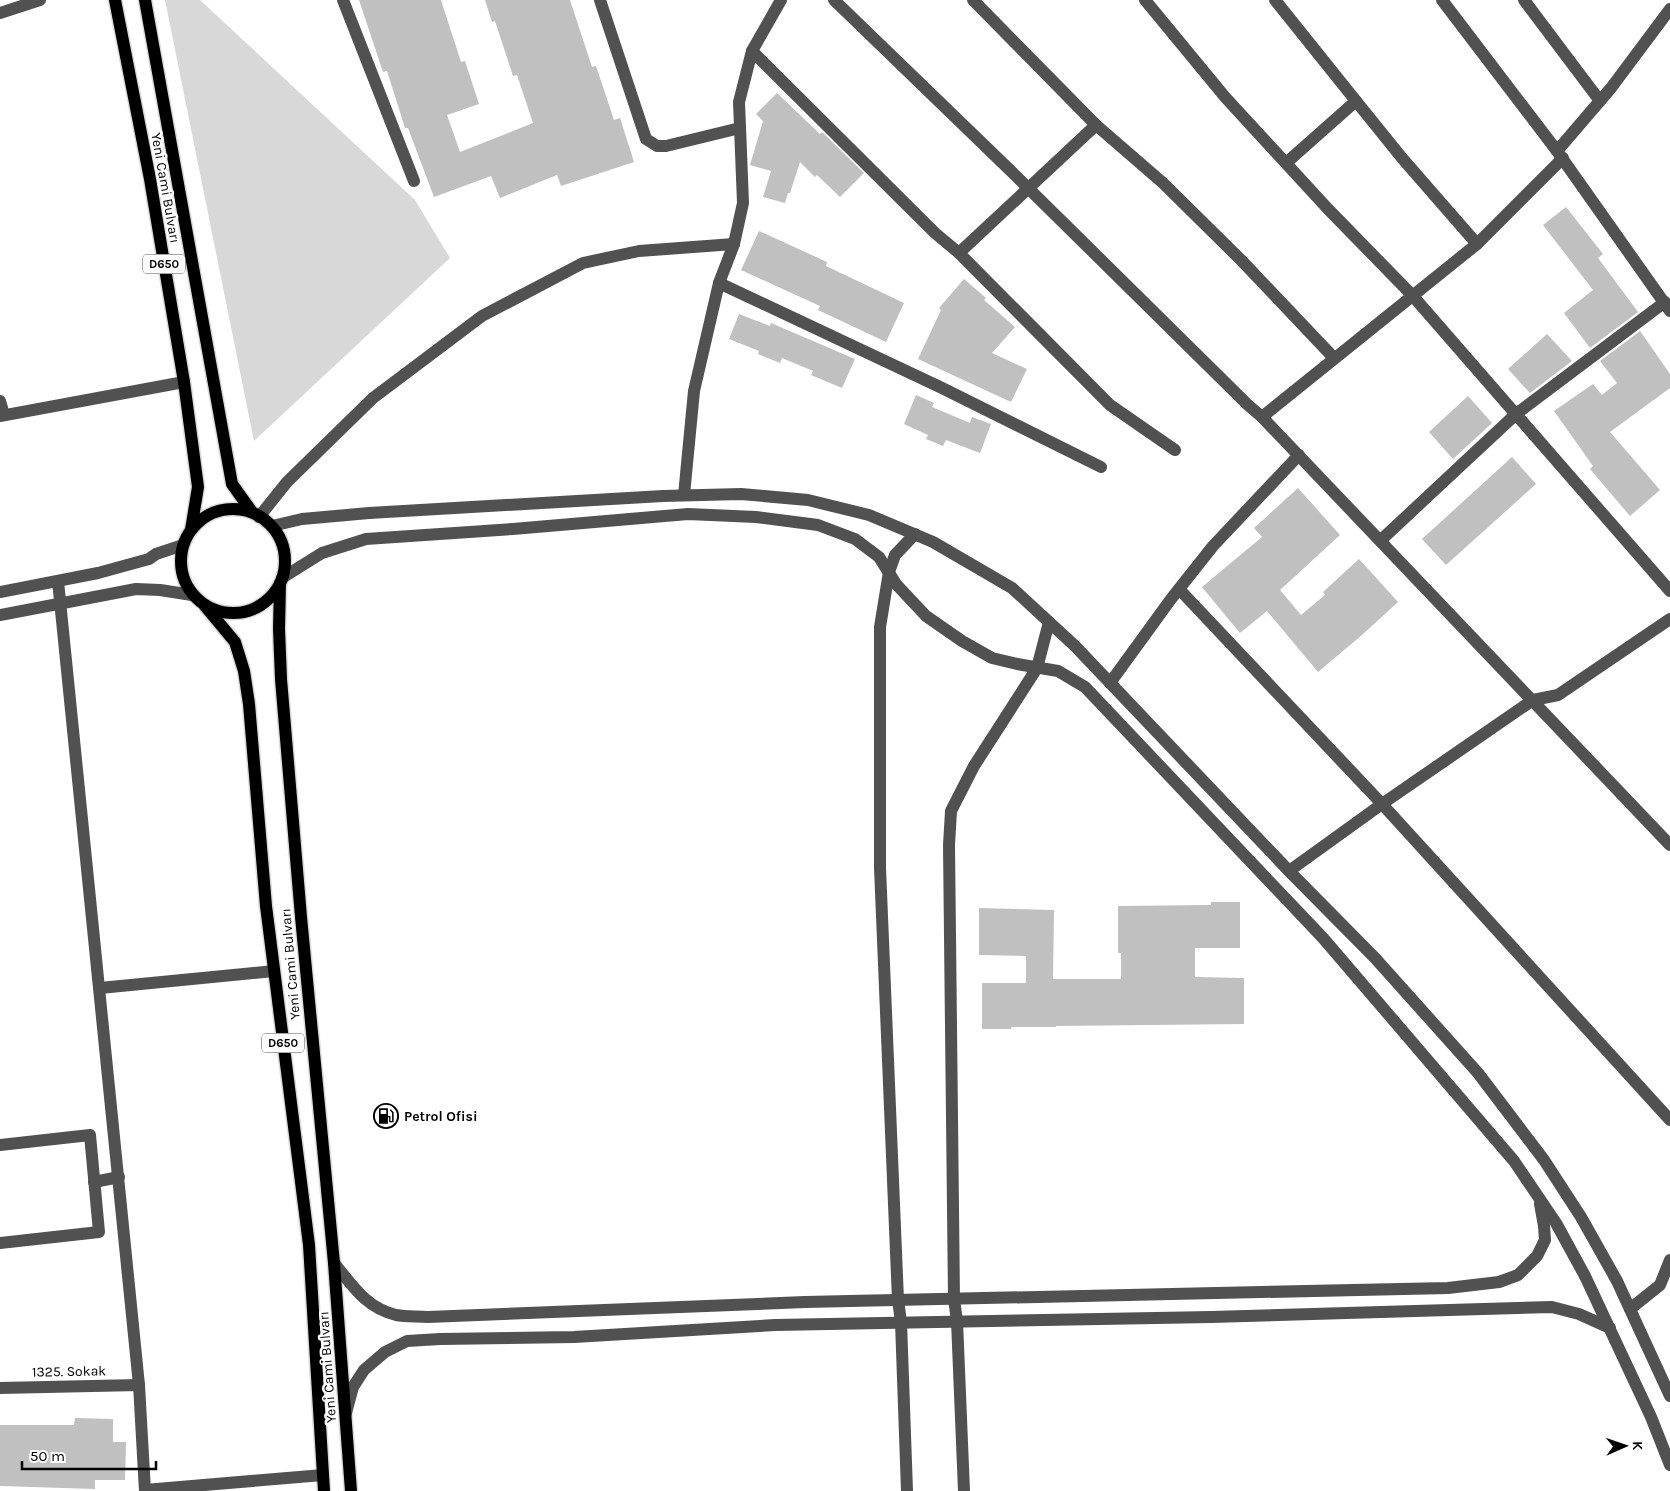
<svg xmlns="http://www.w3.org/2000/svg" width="1670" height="1491" font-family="Karla,sans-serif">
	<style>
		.green { fill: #d8d8d8 }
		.building { fill: #c0c0c0 }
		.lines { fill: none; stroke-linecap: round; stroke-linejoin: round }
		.major-casing { stroke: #dbdbdb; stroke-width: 15 }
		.minor { stroke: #515151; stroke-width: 12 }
		.major { stroke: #000; stroke-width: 12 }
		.labels { text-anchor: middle; stroke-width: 5; stroke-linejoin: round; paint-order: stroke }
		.shield { fill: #fff; stroke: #4c4c4c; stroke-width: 1 }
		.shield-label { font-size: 12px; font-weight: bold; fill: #000 }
		.street-label { font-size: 14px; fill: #000; stroke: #fff }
		.poi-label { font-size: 14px; font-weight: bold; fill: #000; stroke: #fff; text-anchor: start }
	</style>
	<rect width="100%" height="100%" fill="#fff"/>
	<!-- green -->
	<path class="green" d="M 165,0 L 200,0 L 415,200 L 450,258 L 254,441 Z"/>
	<!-- building -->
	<g class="building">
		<path d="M 359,0 L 441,0 L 461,62 L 465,61 L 479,104 L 447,115 L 460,152 L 533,123 L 517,75 L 513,76 L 495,21 L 492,22 L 485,0 L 570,0 L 592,67 L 596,66 L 614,120 L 620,118 L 634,162 L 561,186 L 557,175 L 500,198 L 491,176 L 434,197 L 408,128 L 405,128 L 387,71 L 383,72 Z"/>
		<path d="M 777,93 L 820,134 L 822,132 L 864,173 L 840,197 L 817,175 L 815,177 L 800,162 L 790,193 L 788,193 L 785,203 L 763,197 L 771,171 L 750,165 L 763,121 L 756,114 Z"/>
		<path d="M 1566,207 L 1603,254 L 1598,258 L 1638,312 L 1590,348 L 1564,313 L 1593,290 L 1543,225 Z"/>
		<path d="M 759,231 L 827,262 L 826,266 L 904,303 L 886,342 L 818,310 L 820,306 L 741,270 Z"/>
		<path d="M 964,279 L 986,298 L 984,300 L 1015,327 L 992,353 L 1027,369 L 1011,402 L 918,359 L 941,310 L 939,308 Z"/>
		<path d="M 739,314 L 770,326 L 771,323 L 855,359 L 842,388 L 811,375 L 813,371 L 782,358 L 780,363 L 758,354 L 759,351 L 729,339 Z"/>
		<path d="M 1640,331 L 1670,374 L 1670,388 L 1610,432 L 1660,490 L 1630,516 L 1590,469 L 1593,466 L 1554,411 L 1593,384 L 1602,395 L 1617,383 L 1600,361 Z"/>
		<path d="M 1547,334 L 1572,361 L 1530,393 L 1508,369 Z"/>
		<path d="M 916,395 L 934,403 L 932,407 L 970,423 L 972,417 L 991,424 L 980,453 L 946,440 L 943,446 L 926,439 L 928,435 L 904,424 Z"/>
		<path d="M 1468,396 L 1492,423 L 1453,459 L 1429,432 Z"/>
		<path d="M 1512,457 L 1536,484 L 1446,565 L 1422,539 Z"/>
		<path d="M 1298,488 L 1340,535 L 1280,590 L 1301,615 L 1325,595 L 1323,592 L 1359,559 L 1398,602 L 1362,635 L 1318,672 L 1267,611 L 1240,633 L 1202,587 L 1262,537 L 1254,528 Z"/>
		<path d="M 1211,902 L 1240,902 L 1240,948 L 1195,948 L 1195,977 L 1244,978 L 1244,1024 L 1056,1026 L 1056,1027 L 1011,1027 L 1011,1029 L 982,1029 L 982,983 L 1026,983 L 1026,956 L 979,955 L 979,908 L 1054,910 L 1053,979 L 1121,979 L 1121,953 L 1118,953 L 1118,906 L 1211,905 Z"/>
		<path d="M 75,1418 L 113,1419 L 113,1442 L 126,1442 L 125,1480 L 95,1480 L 95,1489 L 0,1486 L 0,1425 L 74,1425 Z"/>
	</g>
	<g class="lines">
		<defs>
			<g id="major">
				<path d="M 115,0 L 150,179 L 184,382 L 198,487 L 191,530"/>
				<path d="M 145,0 L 232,484 L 252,512"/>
				<circle cx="233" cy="561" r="52"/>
				<path d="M 280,583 L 279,629 L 281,679 L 301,917 L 334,1263 L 351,1491"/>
				<path d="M 205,606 L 235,642 L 244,671 L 249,704 L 266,906 L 309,1245 L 324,1491"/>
			</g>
		</defs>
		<!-- major casing -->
		<use href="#major" class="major-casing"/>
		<!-- minor -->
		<g class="minor">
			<path d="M 343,0 L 414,181"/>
			<path d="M 600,0 L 646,139 L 657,146 L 666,146 L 740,128"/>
			<path d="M 834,0 L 1017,177 L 1248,405 L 1262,417 L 1670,845"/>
			<path d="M 973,0 L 1096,125"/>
			<path d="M 1145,0 L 1225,97 L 1328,209 L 1412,295 L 1670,591"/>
			<path d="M 1275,0 L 1356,101 L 1286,163"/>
			<path d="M 1442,0 L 1557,151 L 1670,311"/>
			<path d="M 1524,0 L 1600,101"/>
			<path d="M 0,13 L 40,0"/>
			<path d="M 752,51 L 935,233 L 959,253 L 1096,125 L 1163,183 L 1242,261 L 1334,358"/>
			<path d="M 1356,101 L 1402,158 L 1477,244"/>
			<path d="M 1557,151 L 1611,88 L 1670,9"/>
			<path d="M 959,253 L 1110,405 L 1175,450"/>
			<path d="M 719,283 L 940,387 L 1101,467"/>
			<path d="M 0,401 L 4,415"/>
			<path d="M 0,416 L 184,382"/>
			<path d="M 1262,417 L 1477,244 L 1563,158"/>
			<path d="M 684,495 L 694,391 L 719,283 L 734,244 L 743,203 L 739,102 L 752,51 L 781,0"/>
			<path d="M 259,517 L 287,482 L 373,398 L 482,316 L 583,263 L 639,251 L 734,244"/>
			<path d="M 272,526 L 302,519 L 369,513 L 663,496 L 741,494 L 808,500 L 869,515 L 933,542 L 1012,588 L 1075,646 L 1289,871 L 1375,958 L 1478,1073 L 1544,1160 L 1581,1217 L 1617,1281 L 1670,1396"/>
			<path d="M 1381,540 L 1516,414 L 1665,302"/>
			<path d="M 282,578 L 322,553 L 366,539 L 513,529 L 688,514 L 756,517 L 818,525 L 855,539 L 879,557 L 896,584 L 926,616 L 962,641 L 992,658 L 1017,664 L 1058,671 L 1085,687 L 1323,938 L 1514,1161 L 1556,1223 L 1585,1276 L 1651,1417 L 1670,1465"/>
			<path d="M 58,581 L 139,1385 L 145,1491"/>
			<path d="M 1179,589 L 1382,804 L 1670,1120"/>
			<path d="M 0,592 L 98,573 L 149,559 L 156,554 L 183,545"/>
			<path d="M 0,615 L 136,589 L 160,590 L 192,595"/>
			<path d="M 1110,683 L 1171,599 L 1213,546 L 1299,455"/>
			<path d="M 1289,871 L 1382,804 L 1533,700 L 1558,695 L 1670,619"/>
			<path d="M 100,988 L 274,971"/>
			<path d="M 0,1145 L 90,1135 L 99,1232 L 0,1243"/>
			<path d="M 94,1182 L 119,1177"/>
			<path d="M 334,1263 C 353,1286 366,1308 396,1315 C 406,1317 418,1316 428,1317 L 805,1302 L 1448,1288 L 1499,1282 L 1518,1275 L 1537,1256 L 1545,1240 L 1544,1226 L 1540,1204"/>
			<path d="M 1630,1309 L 1660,1285 L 1670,1260"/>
			<path d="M 0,1388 L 139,1385"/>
			<path d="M 346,1413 L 353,1387 L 364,1370 L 385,1352 L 407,1341 L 440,1339 L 574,1337 L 775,1325 L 1211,1317 L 1552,1307 L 1579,1314 L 1610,1328"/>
			<path d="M 145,1490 L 323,1475"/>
			<path d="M 907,1491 L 901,1322 L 898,1300 L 880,868 L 880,627 L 889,572 L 895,555 L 915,534"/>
			<path d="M 964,1491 L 957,1321 L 954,1299 L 949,845 L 951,811 L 974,766 L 1037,668 L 1049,622"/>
		</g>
		<!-- major -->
		<use href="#major" class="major"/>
	</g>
	<!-- icons -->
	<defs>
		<symbol id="fuel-ring" viewBox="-11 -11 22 22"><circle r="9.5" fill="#fff" stroke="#000" stroke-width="1.5"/><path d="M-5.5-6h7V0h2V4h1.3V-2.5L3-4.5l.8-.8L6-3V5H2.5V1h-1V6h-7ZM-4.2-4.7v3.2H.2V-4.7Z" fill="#000"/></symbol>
	</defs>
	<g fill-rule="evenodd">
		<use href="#fuel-ring" x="372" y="1102" width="28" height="28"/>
	</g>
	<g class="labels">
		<!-- shield labels -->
		<g class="shield">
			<rect x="143" y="254.5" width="42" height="19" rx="4"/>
			<rect x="262" y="1033.5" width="42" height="19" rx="4"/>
		</g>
		<g class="shield-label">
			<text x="164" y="268">D650</text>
			<text x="283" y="1047">D650</text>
		</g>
		<!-- street labels -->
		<g class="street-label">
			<text transform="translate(166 188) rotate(80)" y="5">Yeni Cami Bulvarı</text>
			<text transform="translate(290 964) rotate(-95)" y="5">Yeni Cami Bulvarı</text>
			<text transform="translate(327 1367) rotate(-94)" y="5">Yeni Cami Bulvarı</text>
			<text transform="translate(69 1371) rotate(-1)" y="5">1325. Sokak</text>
		</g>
		<!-- poi labels -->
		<g class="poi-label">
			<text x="404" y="1121">Petrol Ofisi</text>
		</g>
	</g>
	<!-- north arrow -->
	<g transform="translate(1625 1446) rotate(88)" stroke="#ffffff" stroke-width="4" paint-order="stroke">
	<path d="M0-4L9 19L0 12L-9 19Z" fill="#000000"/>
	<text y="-8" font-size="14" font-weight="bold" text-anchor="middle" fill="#000000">K</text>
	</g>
	<!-- scale -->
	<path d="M22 1461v8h134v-8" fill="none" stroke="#000000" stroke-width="2.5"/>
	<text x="30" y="1461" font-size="15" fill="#000000" stroke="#ffffff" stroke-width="4" paint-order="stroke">50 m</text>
</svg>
